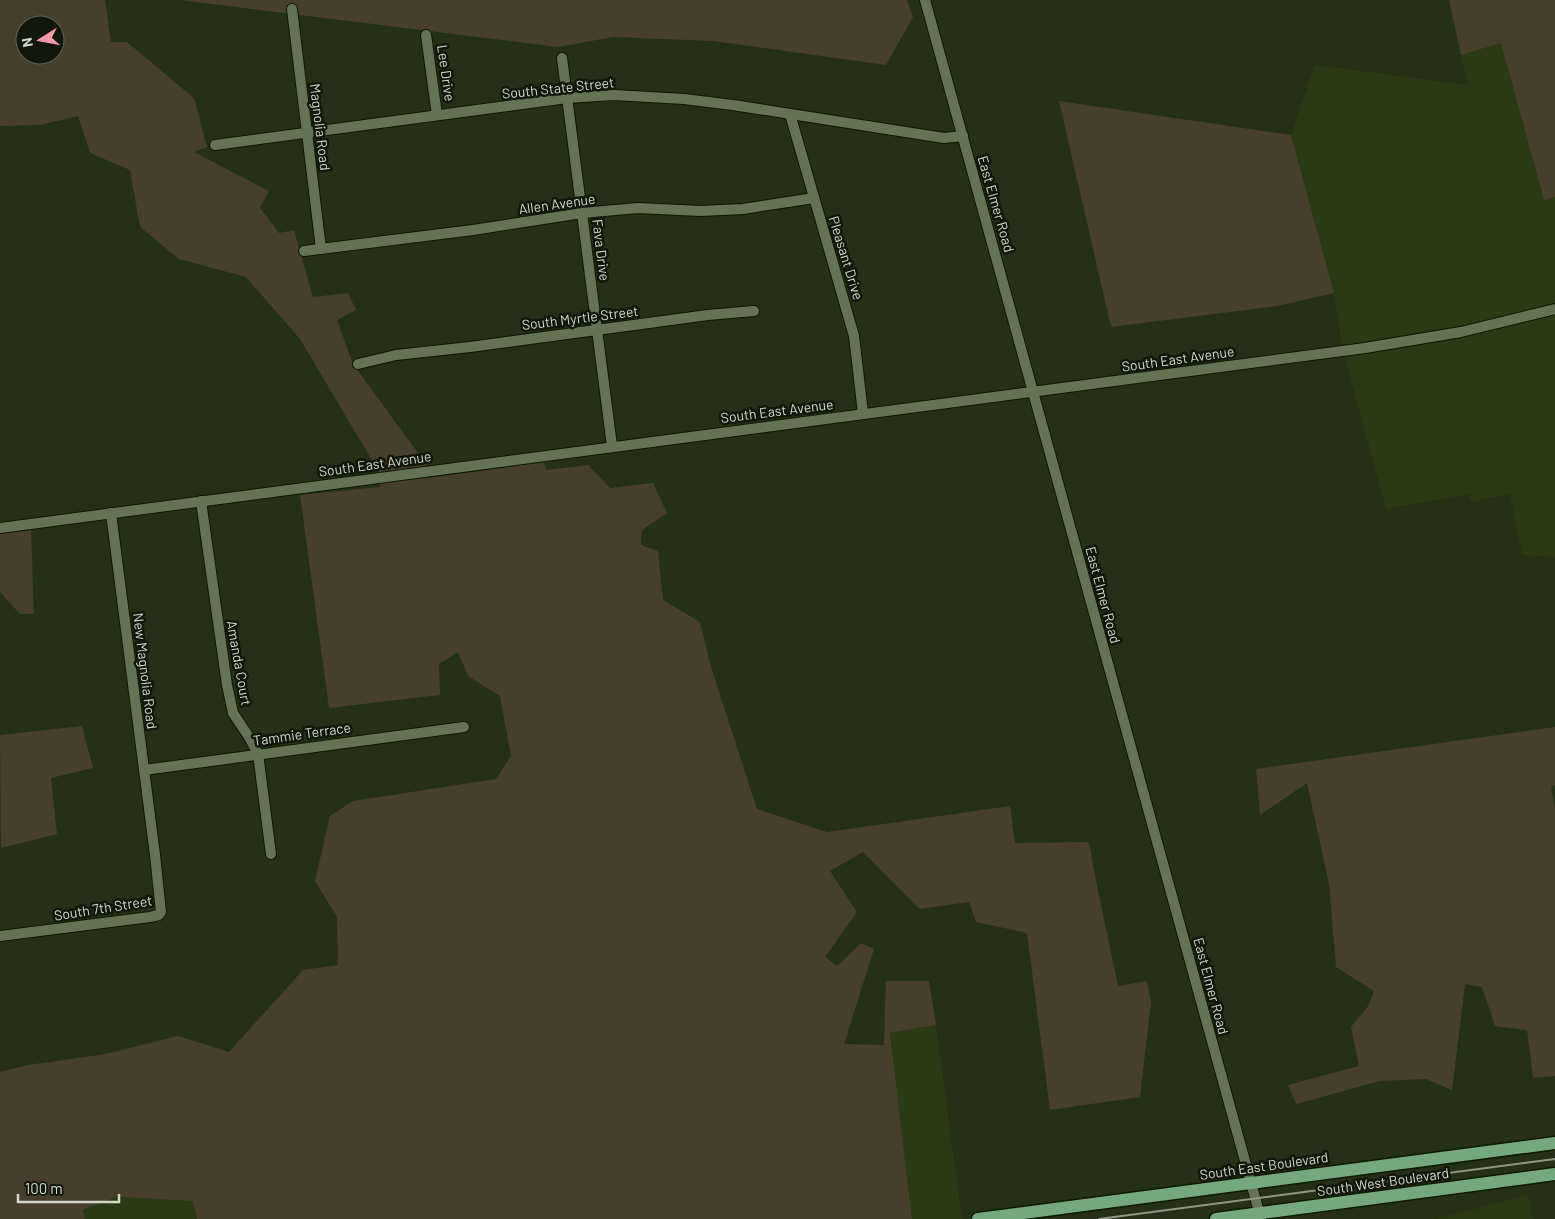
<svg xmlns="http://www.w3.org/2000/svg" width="1555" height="1219" font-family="Barlow,sans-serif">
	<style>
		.built { fill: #2a3a17 }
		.green { fill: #483e2c; fill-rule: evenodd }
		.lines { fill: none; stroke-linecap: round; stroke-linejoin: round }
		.minor-casing { stroke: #0e1901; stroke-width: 12 }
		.major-casing { stroke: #0e1901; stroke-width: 15 }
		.minor { stroke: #657355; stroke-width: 10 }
		.major { stroke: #76a87e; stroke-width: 12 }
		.rail { stroke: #8e9884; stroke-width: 2 }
		.labels { text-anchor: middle; stroke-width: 5; stroke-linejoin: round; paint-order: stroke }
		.street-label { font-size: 14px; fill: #d1d9c9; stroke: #11170b }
	</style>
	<rect width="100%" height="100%" fill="#253116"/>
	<!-- built -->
	<g class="built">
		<path d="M 1501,43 L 1544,200 L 1555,197 L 1555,557 L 1522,555 L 1510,494 L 1471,502 L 1469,494 L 1386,509 L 1343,351 L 1334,293 L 1291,135 L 1315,65 L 1468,85 L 1461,55 Z"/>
		<path d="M 936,1025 L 962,1219 L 912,1219 L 890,1033 Z"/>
		<path d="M 1528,1195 L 1533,1219 L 1435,1219 Z"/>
		<path d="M 117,1197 L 194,1201 L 197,1219 L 85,1219 L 83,1211 Z"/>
	</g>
	<!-- green -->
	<g class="green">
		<path d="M 0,0 L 105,0 L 111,42 L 127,42 L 194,98 L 207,147 L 194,152 L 269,191 L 260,208 L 279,233 L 294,230 L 313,297 L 348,293 L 356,310 L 337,320 L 353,364 L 426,464 L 428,478 L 544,462 L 546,470 L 588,465 L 610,488 L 653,483 L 667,513 L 642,530 L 641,545 L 658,551 L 663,600 L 700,622 L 711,667 L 757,809 L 827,832 L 1010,806 L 1015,843 L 1089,842 L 1095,876 L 1118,986 L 1147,981 L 1151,1002 L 1140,1097 L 1050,1110 L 1027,933 L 976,922 L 969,902 L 919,909 L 863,852 L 830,871 L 857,912 L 825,957 L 837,966 L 861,943 L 874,949 L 844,1044 L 884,1045 L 886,981 L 929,981 L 936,1025 L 890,1033 L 912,1219 L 197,1219 L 193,1201 L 117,1197 L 83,1210 L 85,1219 L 0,1219 L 0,1072 L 28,1065 L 106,1054 L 178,1036 L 229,1052 L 303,970 L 338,965 L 337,917 L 315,881 L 330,816 L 353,801 L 496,779 L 511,756 L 500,696 L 468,676 L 458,652 L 439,664 L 440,695 L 329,708 L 300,495 L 380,487 L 379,472 L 300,339 L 246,277 L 179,259 L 140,227 L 130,170 L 90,153 L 78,116 L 41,125 L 0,126 ZM 25,25 L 55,25 L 55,55 L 25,55 Z"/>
		<path d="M 179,0 L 907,0 L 913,17 L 886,65 L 713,41 L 613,37 L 558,47 Z"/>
		<path d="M 1449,0 L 1555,0 L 1555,197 L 1544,200 L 1501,43 L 1461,55 Z"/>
		<path d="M 1059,101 L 1291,135 L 1334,293 L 1277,306 L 1111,327 Z"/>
		<path d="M 31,530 L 34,614 L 20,614 L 0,592 L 0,534 Z"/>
		<path d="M 82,726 L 93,768 L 51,778 L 57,834 L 1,848 L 0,735 Z"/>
		<path d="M 1555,727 L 1555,785 L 1551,788 L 1555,808 L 1555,1076 L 1533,1078 L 1527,1030 L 1495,1026 L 1482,987 L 1465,984 L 1452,1090 L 1426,1079 L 1380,1081 L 1296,1104 L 1288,1085 L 1359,1066 L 1351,1027 L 1369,1005 L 1374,991 L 1336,967 L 1329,884 L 1307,783 L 1260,815 L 1256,769 Z"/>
	</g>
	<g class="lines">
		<defs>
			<g id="minor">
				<path d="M 925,0 L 1261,1219"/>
				<path d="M 292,9 L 321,249"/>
				<path d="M 426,35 L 437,115"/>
				<path d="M 562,58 L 612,446"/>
				<path d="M 790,114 L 854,336 L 863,413"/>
				<path d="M 215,145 L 567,98 L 614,95 L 684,99 L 733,105 L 944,138 L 963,136"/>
				<path d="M 304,251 L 473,230 L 582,213 L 638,208 L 701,211 L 743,209 L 814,198"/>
				<path d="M 358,364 L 396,355 L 470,347 L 708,315 L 754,311"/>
				<path d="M 201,501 L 227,685 L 233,713 L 249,737 L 258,754 L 271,854"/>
				<path d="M 0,528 L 1365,348 L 1461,332 L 1555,309"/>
				<path d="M 144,770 L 464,727"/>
				<path d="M 0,936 L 150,917 L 159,915 L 161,912 L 155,855 L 111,513"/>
			</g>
			<g id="major">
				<path d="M 978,1219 L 1555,1143"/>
				<path d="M 1216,1219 L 1555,1174"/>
			</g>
		</defs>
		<!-- minor casing -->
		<use href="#minor" class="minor-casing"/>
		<!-- major casing -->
		<use href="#major" class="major-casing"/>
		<!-- minor -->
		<use href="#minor" class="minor"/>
		<!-- major -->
		<use href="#major" class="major"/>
		<!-- rail -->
		<path class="rail" d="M 1099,1219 L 1555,1159"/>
	</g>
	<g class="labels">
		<!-- street labels -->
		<g class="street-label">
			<text transform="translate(446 73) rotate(82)" y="5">Lee Drive</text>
			<text transform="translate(558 88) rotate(-6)" y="5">South State Street</text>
			<text transform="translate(320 127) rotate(83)" y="5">Magnolia Road</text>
			<text transform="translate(557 204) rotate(-8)" y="5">Allen Avenue</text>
			<text transform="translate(996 204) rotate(74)" y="5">East Elmer Road</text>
			<text transform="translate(601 250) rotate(83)" y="5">Fava Drive</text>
			<text transform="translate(846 258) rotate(73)" y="5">Pleasant Drive</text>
			<text transform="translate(580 318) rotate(-7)" y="5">South Myrtle Street</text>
			<text transform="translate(1178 359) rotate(-8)" y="5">South East Avenue</text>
			<text transform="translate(777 411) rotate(-7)" y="5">South East Avenue</text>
			<text transform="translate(375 464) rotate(-8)" y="5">South East Avenue</text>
			<text transform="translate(1103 595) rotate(75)" y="5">East Elmer Road</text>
			<text transform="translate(239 663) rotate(80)" y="5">Amanda Court</text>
			<text transform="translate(145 671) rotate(83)" y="5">New Magnolia Road</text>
			<text transform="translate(302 734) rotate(-8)" y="5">Tammie Terrace</text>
			<text transform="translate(103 908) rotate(-9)" y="5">South 7th Street</text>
			<text transform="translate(1211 986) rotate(75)" y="5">East Elmer Road</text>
			<text transform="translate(1264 1166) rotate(-8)" y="5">South East Boulevard</text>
			<text transform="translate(1383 1182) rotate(-8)" y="5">South West Boulevard</text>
		</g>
	</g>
	<!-- north arrow -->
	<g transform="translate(40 40) rotate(259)"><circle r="24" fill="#11170b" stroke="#5e6557"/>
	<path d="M0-4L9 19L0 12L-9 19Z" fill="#f39aa9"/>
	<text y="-8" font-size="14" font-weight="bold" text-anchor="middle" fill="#d1d9c9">N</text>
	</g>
	<!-- scale -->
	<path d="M18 1194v8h101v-8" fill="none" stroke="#d1d9c9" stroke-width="2.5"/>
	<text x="25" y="1194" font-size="15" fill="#d1d9c9" stroke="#11170b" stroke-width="4" paint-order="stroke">100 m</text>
</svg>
